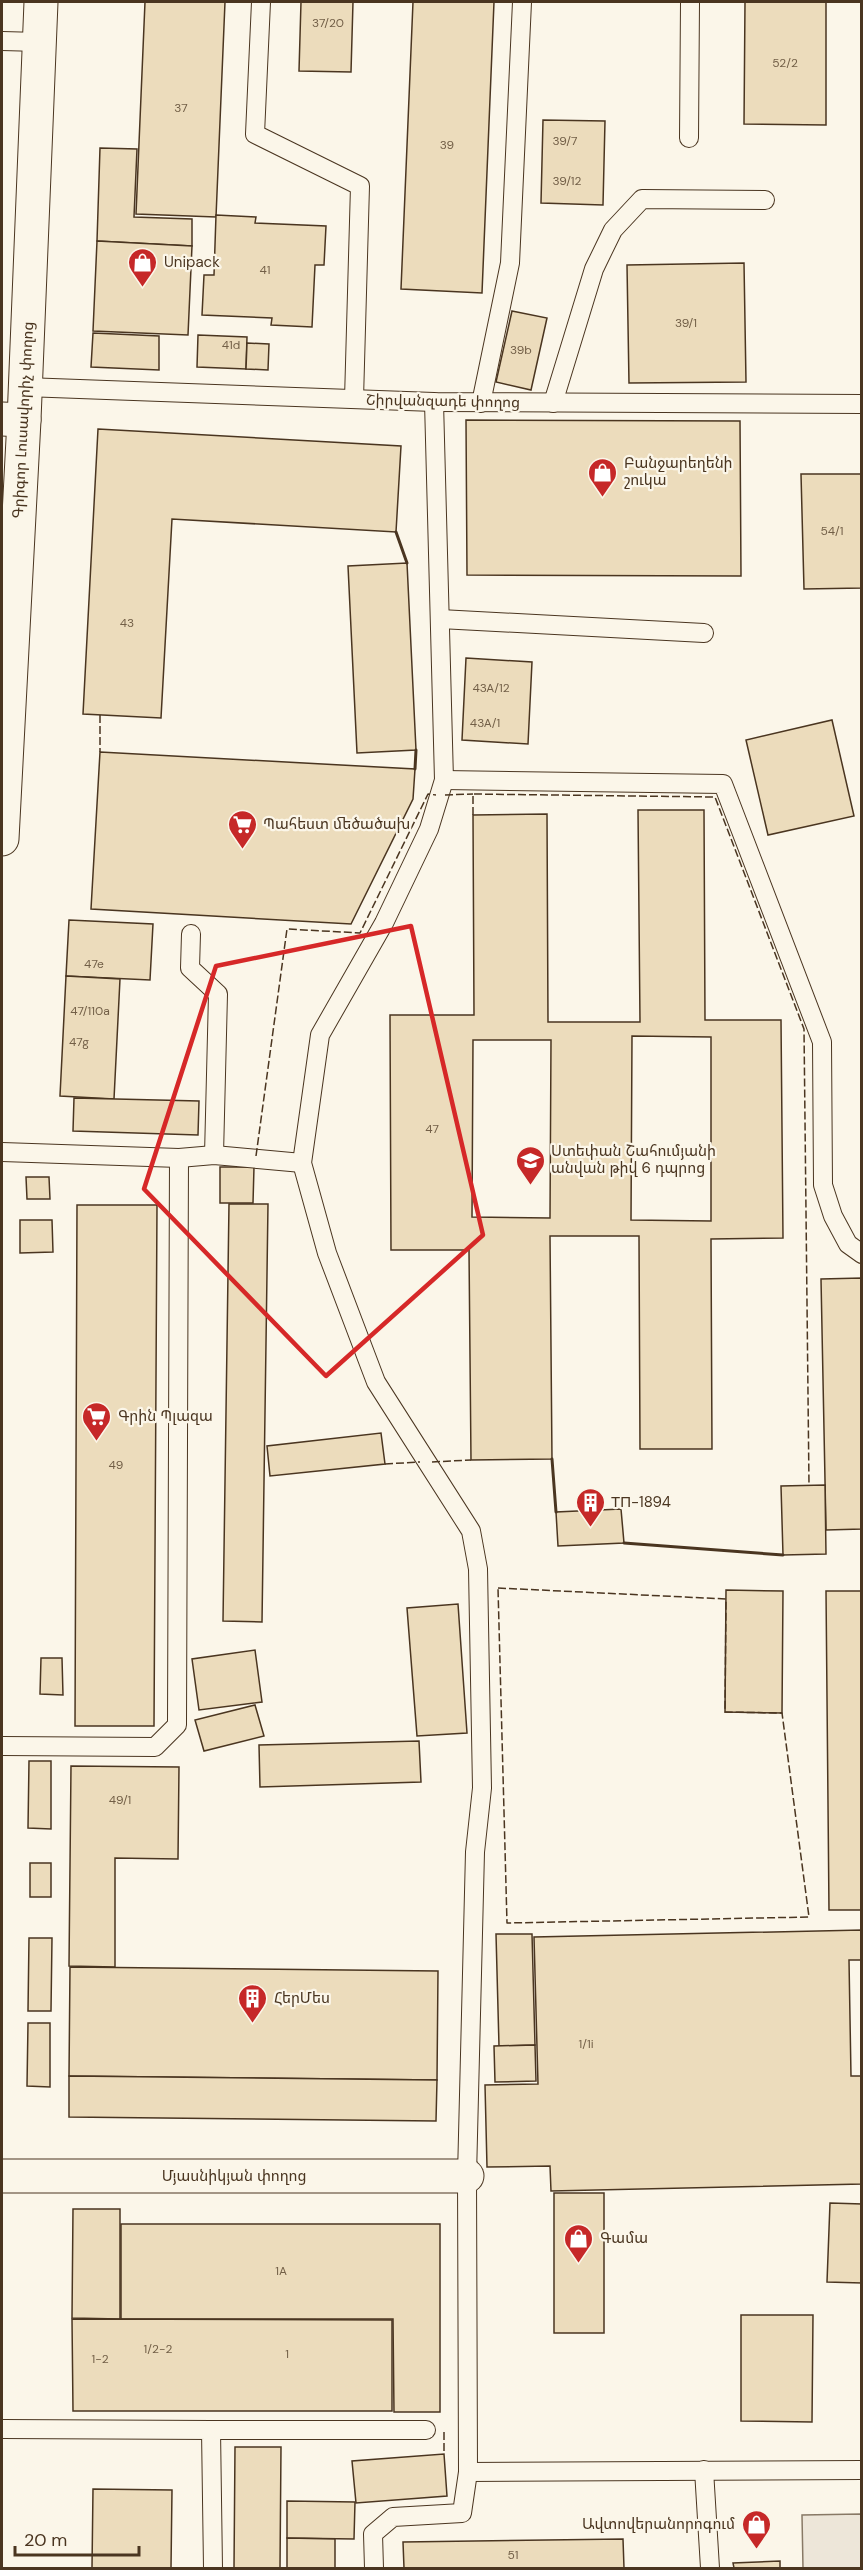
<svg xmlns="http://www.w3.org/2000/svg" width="863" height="2570" font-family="'DM Sans','Noto Sans Armenian',sans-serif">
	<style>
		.garden { fill: #ede6d9; stroke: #887966; stroke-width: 1.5 }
		.building { fill: #ecdcbc; stroke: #4a3520; stroke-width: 1.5; fill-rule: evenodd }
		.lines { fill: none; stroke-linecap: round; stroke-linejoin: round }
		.lane-casing { stroke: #4a3520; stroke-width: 20 }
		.street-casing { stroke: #4a3520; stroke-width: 35 }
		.secondary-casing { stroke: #4a3520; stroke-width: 35 }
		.lane { stroke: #fbf6e9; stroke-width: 18 }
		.street { stroke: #fbf6e9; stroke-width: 33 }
		.secondary { stroke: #fbf6e9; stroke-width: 33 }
		.fence { stroke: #4a3520; stroke-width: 1.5; stroke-dasharray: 8 3; stroke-linecap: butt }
		.wall { stroke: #4a3520; stroke-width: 3 }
		.marked { fill: none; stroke: #d62828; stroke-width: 4.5; stroke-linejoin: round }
		.labels { text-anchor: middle; stroke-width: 4.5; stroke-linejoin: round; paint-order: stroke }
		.number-label { font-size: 12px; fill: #725f47 }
		.poi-label { font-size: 15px; fill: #4a3520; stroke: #fbf6e9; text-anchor: start }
		.street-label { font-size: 15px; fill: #4a3520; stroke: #fbf6e9 }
	</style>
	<rect width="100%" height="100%" fill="#fbf6e9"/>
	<!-- garden -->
	<path class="garden" d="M 861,2514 L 861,2568 L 803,2568 L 802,2515 Z"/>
	<!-- building -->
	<g class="building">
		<path d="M 145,2 L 225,2 L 216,217 L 136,214 Z"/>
		<path d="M 301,2 L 353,2 L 351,72 L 299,71 Z"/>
		<path d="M 413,2 L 494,2 L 482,293 L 401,289 Z"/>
		<path d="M 745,2 L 826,2 L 826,125 L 744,124 Z"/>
		<path d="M 543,120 L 605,121 L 603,205 L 541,203 Z"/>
		<path d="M 100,148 L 137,149 L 134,217 L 192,219 L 192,246 L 97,241 Z"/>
		<path d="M 216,215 L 256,217 L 255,223 L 326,226 L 324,265 L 315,265 L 312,327 L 271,325 L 272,318 L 202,315 L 204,275 L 214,275 Z"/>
		<path d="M 97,241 L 192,246 L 188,335 L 93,331 Z"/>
		<path d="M 744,263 L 746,382 L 629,383 L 627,265 Z"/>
		<path d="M 512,311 L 547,318 L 531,390 L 496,382 Z"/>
		<path d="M 93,333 L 159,336 L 159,370 L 91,367 Z"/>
		<path d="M 198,335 L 247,337 L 246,369 L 197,367 Z"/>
		<path d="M 247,343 L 269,344 L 268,370 L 246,369 Z"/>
		<path d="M 466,420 L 740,421 L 741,576 L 467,575 Z"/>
		<path d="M 98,429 L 401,446 L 396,532 L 172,519 L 161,718 L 83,714 Z"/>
		<path d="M 801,474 L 862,474 L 862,588 L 804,589 Z"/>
		<path d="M 407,563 L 416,750 L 357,753 L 348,566 Z"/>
		<path d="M 466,658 L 532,662 L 528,744 L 462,740 Z"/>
		<path d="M 832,720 L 854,816 L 768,835 L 746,740 Z"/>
		<path d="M 100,752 L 415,769 L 413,799 L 351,924 L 91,909 Z"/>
		<path d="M 638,810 L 704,810 L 705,1020 L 781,1020 L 783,1238 L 711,1239 L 712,1449 L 640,1449 L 639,1236 L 550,1236 L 552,1459 L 471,1460 L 469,1250 L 391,1250 L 390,1015 L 474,1015 L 473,815 L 547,814 L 548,1022 L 640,1022 ZM 632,1036 L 711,1037 L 711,1221 L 631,1220 ZM 473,1040 L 551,1040 L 550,1218 L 472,1217 Z"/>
		<path d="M 69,920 L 153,924 L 150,980 L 66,976 Z"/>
		<path d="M 66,976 L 120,979 L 114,1099 L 60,1096 Z"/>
		<path d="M 74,1098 L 199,1101 L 198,1135 L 73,1131 Z"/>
		<path d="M 220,1167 L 254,1167 L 253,1203 L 220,1203 Z"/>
		<path d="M 26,1177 L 49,1177 L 50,1199 L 27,1199 Z"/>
		<path d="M 229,1204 L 268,1204 L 262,1622 L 223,1621 Z"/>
		<path d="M 77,1205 L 157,1205 L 154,1726 L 75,1726 Z"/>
		<path d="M 20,1220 L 52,1220 L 53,1252 L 20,1253 Z"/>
		<path d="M 862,1278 L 862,1529 L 826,1530 L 821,1279 Z"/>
		<path d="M 381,1433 L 385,1464 L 270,1476 L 267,1446 Z"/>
		<path d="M 825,1485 L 826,1554 L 783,1555 L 781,1486 Z"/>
		<path d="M 621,1509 L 624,1543 L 558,1546 L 556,1512 Z"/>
		<path d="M 726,1590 L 783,1591 L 782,1713 L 725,1712 Z"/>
		<path d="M 826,1591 L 862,1591 L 862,1910 L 829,1910 Z"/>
		<path d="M 458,1604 L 467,1733 L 417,1736 L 407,1608 Z"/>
		<path d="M 255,1650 L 262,1702 L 199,1710 L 192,1659 Z"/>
		<path d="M 41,1658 L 62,1658 L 63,1695 L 40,1694 Z"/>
		<path d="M 255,1705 L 264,1736 L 204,1751 L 195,1720 Z"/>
		<path d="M 419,1741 L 421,1782 L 260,1787 L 259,1745 Z"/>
		<path d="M 29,1761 L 51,1761 L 51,1829 L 28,1828 Z"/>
		<path d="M 71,1766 L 179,1767 L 178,1859 L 115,1858 L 115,1967 L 69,1966 Z"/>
		<rect x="30" y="1863" width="21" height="34"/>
		<path d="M 862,1930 L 862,1960 L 849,1960 L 851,2076 L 862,2076 L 862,2184 L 551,2191 L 550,2166 L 487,2167 L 485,2085 L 538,2084 L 534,1937 Z"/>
		<path d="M 496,1934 L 532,1934 L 535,2045 L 499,2046 Z"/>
		<path d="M 29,1938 L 52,1938 L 51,2011 L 28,2011 Z"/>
		<path d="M 70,1967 L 438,1971 L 437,2080 L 69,2076 Z"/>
		<path d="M 28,2023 L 50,2023 L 50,2087 L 27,2086 Z"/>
		<path d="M 535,2045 L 536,2081 L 495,2082 L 494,2046 Z"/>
		<path d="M 69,2076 L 437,2080 L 436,2121 L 69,2117 Z"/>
		<rect x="554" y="2193" width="50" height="140"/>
		<path d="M 830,2203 L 862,2204 L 862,2283 L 827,2282 Z"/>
		<path d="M 73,2209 L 120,2209 L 120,2319 L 72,2318 Z"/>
		<path d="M 121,2224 L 440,2224 L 440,2412 L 394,2412 L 393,2319 L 121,2319 Z"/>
		<path d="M 741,2315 L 813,2315 L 812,2422 L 741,2421 Z"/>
		<path d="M 72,2319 L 392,2320 L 392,2411 L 73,2411 Z"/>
		<path d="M 235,2447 L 281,2447 L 280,2568 L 234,2568 Z"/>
		<path d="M 444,2454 L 447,2496 L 356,2503 L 352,2461 Z"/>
		<path d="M 93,2489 L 172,2490 L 171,2568 L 92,2568 Z"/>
		<path d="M 287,2501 L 355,2502 L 354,2539 L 287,2538 Z"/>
		<path d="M 287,2538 L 335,2539 L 335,2568 L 287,2568 Z"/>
		<path d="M 623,2539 L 624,2568 L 404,2568 L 403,2542 Z"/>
		<path d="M 780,2561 L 780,2568 L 734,2568 L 733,2563 Z"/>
	</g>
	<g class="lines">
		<defs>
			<g id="lane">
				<path d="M 261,2 L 255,134 L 360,186 L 354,399"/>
				<path d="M 2,41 L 39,42"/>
				<path d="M 689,138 L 690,2"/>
				<path d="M 25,387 L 434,402 L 862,404"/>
				<path d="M 481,403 L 510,263 L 522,2"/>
				<path d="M 553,403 L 594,269 L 613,230 L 642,199 L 765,200"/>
				<path d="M 440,619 L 704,633"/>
				<path d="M 444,780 L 723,784 L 822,1042 L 823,1185 L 833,1216 L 848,1244 L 862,1254"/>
				<path d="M 191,934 L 190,968 L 218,994 L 214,1155"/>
				<path d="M 2,1152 L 179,1158 L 177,1725 L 155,1747 L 2,1746"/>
				<path d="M 179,1158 L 214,1155 L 302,1163"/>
				<path d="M 2,2429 L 211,2430 L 213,2568"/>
				<path d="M 211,2430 L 426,2430"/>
				<path d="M 704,2470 L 710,2568"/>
				<path d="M 468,2472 L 862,2470"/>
				<path d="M 374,2568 L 373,2534 L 393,2517 L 462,2513 L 468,2472 L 467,2176 L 475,1852 L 482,1788 L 478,1569 L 471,1531 L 376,1382 L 327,1253 L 302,1163 L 320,1035 L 384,923 L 429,829 L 444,780 L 434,402"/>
			</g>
			<g id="street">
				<path d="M 2,419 L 24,420"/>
				<path d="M 2,2176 L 467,2176"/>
			</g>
			<path id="secondary" d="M 2,839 L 24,420 L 41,2"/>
		</defs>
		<!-- lane casing -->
		<use href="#lane" class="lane-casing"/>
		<!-- street casing -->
		<use href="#street" class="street-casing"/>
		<!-- secondary casing -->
		<use href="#secondary" class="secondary-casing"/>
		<!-- lane -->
		<use href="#lane" class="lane"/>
		<!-- street -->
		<use href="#street" class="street"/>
		<!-- secondary -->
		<use href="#secondary" class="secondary"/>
		<!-- fence -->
		<g class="fence">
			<path d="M 100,715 L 100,752"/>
			<path d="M 445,795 L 473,794"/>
			<path d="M 473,815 L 473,794 L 715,797 L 804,1029 L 809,1485"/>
			<path d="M 256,1156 L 287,929 L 360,933 L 428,794 L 436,795"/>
			<path d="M 432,1462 L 471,1460"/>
			<path d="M 385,1464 L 420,1462"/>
			<path d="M 498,1588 L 726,1599 L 725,1712 L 782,1713 L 809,1917 L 507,1923 Z"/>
			<path d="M 444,2432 L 444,2454"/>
		</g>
		<!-- wall -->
		<g class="wall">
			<path d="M 396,532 L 407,563"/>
			<path d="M 415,769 L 416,750"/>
			<path d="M 552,1459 L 556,1512"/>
			<path d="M 624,1543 L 783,1555"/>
		</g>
	</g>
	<!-- marked area -->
	<path class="marked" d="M 411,926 L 483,1235 L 326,1376 L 144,1189 L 216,966 Z"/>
	<!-- icons -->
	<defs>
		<symbol id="shop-pin" viewBox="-11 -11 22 30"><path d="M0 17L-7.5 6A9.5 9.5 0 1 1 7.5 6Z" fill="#c62828" stroke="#fbf6e9"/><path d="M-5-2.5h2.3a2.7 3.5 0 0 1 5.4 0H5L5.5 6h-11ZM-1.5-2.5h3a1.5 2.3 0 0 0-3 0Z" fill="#fff"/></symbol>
		<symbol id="supermarket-pin" viewBox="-11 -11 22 30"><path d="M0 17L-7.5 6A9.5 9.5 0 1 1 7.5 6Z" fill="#c62828" stroke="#fbf6e9"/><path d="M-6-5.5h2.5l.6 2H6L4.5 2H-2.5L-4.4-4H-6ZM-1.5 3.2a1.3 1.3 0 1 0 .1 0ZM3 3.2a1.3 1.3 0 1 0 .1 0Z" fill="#fff"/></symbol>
		<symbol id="school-pin" viewBox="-11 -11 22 30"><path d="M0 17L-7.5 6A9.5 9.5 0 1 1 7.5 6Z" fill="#c62828" stroke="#fbf6e9"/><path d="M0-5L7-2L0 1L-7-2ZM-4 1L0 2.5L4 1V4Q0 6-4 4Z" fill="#fff"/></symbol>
		<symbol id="building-pin" viewBox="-11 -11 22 30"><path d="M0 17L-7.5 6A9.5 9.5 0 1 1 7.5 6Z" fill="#c62828" stroke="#fbf6e9"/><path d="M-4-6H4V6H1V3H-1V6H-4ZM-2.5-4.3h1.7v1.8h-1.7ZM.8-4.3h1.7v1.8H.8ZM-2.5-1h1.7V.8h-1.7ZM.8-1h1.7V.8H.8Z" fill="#fff"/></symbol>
	</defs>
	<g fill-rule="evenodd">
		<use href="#shop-pin" x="126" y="246" width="33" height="45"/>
		<use href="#shop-pin" x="586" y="456" width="33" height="45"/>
		<use href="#supermarket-pin" x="226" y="808" width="33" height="45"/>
		<use href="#school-pin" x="514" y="1144" width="33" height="45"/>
		<use href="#supermarket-pin" x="80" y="1400" width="33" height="45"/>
		<use href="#building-pin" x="574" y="1486" width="33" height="45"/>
		<use href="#building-pin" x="236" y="1982" width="33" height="45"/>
		<use href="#shop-pin" x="562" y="2222" width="33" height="45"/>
		<use href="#shop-pin" x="740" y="2508" width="33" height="45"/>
	</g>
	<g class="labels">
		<!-- number labels -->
		<g class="number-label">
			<text x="328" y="27">37/20</text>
			<text x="785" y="67">52/2</text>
			<text x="181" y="112">37</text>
			<text x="565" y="145">39/7</text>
			<text x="447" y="149">39</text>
			<text x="567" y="185">39/12</text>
			<text x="265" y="274">41</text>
			<text x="686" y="327">39/1</text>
			<text x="231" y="349">41d</text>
			<text x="521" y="354">39b</text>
			<text x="832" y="535">54/1</text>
			<text x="127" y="627">43</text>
			<text x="491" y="692">43A/12</text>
			<text x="485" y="727">43A/1</text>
			<text x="94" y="968">47e</text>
			<text x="90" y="1015">47/110a</text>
			<text x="79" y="1046">47g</text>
			<text x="432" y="1133">47</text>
			<text x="116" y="1469">49</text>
			<text x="120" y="1804">49/1</text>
			<text x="586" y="2048">1/1i</text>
			<text x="281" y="2275">1A</text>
			<text x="158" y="2353">1/2-2</text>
			<text x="287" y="2358">1</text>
			<text x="100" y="2363">1-2</text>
			<text x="513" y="2559">51</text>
		</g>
		<!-- poi labels -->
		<g class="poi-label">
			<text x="164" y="267">Unipack</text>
			<text x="624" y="468">Բանջարեղենի<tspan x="624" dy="17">շուկա</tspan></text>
			<text x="263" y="829">Պահեստ մեծածախ</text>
			<text x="551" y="1156">Ստեփան Շահումյանի<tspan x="551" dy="17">անվան թիվ 6 դպրոց</tspan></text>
			<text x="118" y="1421">Գրին Պլազա</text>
			<text x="611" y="1507">ТП-1894</text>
			<text x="274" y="2003">ՀերՄես</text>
			<text x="600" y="2243">Գամա</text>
			<text x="735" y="2529" text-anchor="end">Ավտովերանորոգում</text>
		</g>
		<!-- street labels -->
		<g class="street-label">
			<text transform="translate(443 401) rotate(1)" y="5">Շիրվանզադե փողոց</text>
			<text transform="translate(23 420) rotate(-87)" y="5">Գրիգոր Լուսավորիչ փողոց</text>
			<text x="234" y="2181">Մյասնիկյան փողոց</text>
		</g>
	</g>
	<!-- border -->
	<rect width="863" height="2570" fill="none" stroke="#4a3520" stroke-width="6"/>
	<!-- scale -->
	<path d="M15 2546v9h124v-9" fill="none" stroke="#4a3520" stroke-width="3"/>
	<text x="24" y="2546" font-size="18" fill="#4a3520" stroke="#fbf6e9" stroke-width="4.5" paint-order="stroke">20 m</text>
</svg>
